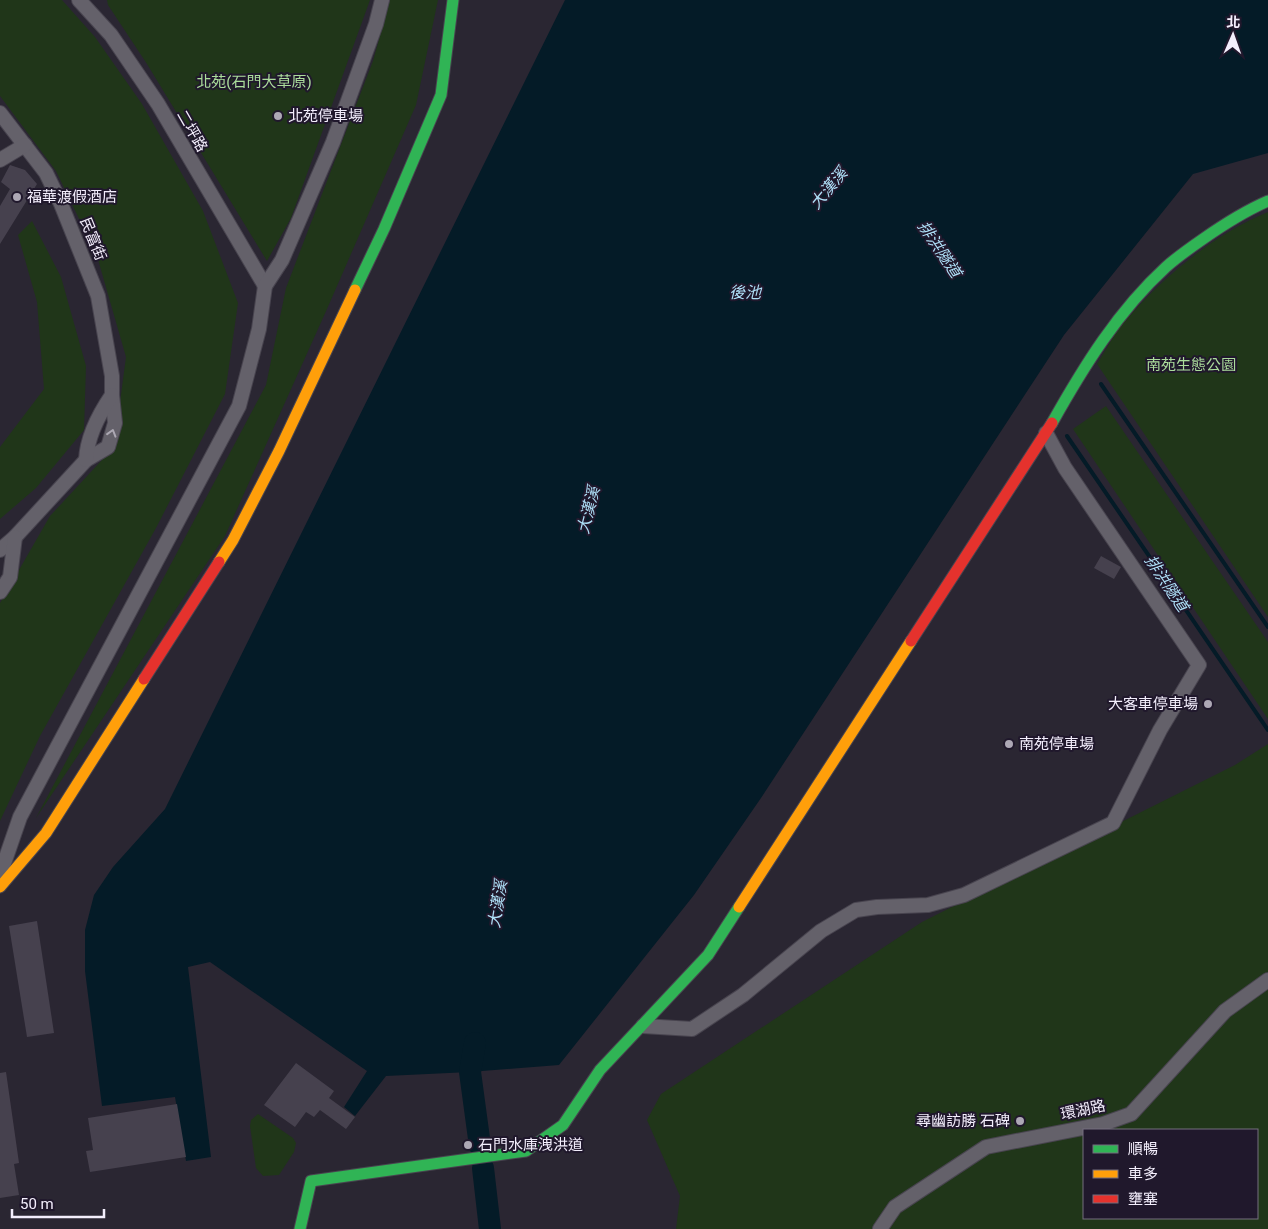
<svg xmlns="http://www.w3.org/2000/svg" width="1268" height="1229" font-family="Roboto,'Noto Sans TC',sans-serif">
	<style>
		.green { fill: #203619; fill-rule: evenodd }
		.water { fill: #041b27 }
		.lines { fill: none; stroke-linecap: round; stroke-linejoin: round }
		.stream { stroke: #041b27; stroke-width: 4 }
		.river { stroke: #041b27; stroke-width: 22 }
		.building { fill: #46414e }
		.street-casing { stroke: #48444f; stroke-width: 16 }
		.fast-casing { stroke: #48444f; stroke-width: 13 }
		.slow-casing { stroke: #48444f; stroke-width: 13 }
		.jam-casing { stroke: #48444f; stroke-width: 13 }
		.street { stroke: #64616a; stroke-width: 14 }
		.fast { stroke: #30b455; stroke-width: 11 }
		.slow { stroke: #ff9f0a; stroke-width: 11 }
		.jam { stroke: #e5322d; stroke-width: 11 }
		.oneway { stroke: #aca8b3 }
		.poi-dot { fill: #ada8b5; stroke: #20182c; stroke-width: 2 }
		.labels { text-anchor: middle; stroke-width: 4; stroke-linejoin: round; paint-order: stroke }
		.park-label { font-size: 15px; fill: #abdc9b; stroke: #20182c }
		.poi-label { font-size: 15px; fill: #f3eefc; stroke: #20182c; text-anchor: start }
		.street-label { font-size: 15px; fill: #f3eefc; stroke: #20182c }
		.water-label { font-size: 16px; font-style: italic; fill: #aedff7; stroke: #20182c }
	</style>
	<rect width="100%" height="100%" fill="#2a2632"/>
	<!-- green -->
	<g class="green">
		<path d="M 0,0 L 62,0 L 95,37 L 142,104 L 203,211 L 238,303 L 225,394 L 156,528 L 40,736 L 0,821 L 0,603 L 50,516 L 114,447 L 126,357 L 97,256 L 56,171 L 0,96 Z"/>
		<path d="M 107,0 L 370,0 L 291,218 L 267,261 L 147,64 L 108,5 Z"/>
		<path d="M 390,0 L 438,0 L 416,105 L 327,309 L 225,536 L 36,818 L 266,385 L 286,288 L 373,61 Z"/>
		<path d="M 1268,212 L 1268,617 L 1097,364 C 1105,352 1112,337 1121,326 C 1159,280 1212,235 1268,212 Z"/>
		<path d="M 32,221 L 61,277 L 86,366 L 84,430 L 36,488 L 0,519 L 0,447 L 44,389 L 37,302 L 18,235 Z"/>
		<path d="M 1106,406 L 1268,642 L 1268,719 L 1073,429 Z"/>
		<path d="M 1268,744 L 1268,1229 L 676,1229 L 680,1196 L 647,1120 L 661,1094 L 922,922 L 1235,765 ZM 1084,1130 L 1257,1130 L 1257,1218 L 1084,1218 Z"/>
		<path d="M 258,1114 L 293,1138 L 296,1143 L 294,1152 L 279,1175 L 263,1176 L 256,1168 L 250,1126 L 251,1120 Z"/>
	</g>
	<!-- water -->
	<path class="water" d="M 565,0 L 1268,0 L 1268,153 L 1193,174 L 1064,335 L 761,798 L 694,895 L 559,1065 L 470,1072 L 386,1076 L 355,1116 L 344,1107 L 367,1071 L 210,962 L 188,967 L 211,1157 L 186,1161 L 175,1097 L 102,1106 L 85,971 L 85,930 L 94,895 L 113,867 L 165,809 Z"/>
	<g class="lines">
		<!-- stream -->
		<g class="stream">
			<path d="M 1101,384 L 1268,627"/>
			<path d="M 1067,436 L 1268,730"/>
		</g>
		<!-- river -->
		<g class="river">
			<path d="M 475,1043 L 470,1072 L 480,1146"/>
			<path d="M 483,1168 L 490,1229"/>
		</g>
	</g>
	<!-- building -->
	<g class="building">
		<path d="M 10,165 L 25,170 L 37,184 L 0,244 L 0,206 L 10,189 L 1,182 Z"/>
		<path d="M 1101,556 L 1121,567 L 1114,579 L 1094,568 Z"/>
		<path d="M 37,921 L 54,1033 L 27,1037 L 9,926 Z"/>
		<path d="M 296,1063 L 334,1091 L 329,1098 L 355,1117 L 346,1129 L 320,1110 L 314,1117 L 306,1112 L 295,1127 L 264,1105 Z"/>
		<path d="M 6,1072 L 19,1163 L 14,1164 L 19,1195 L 0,1198 L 0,1073 Z"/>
		<path d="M 177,1104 L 186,1157 L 90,1172 L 86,1151 L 93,1150 L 88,1118 Z"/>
	</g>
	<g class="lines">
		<defs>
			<g id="street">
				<path d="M 79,0 L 111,35 L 158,104 L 265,286"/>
				<path d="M 0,113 L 46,173 L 61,204 L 98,296 L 112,376 L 112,395 L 115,423 L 108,447 L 86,460 L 15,537 L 0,550"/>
				<path d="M 0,160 L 25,145"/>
				<path d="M 86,460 C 87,437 99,414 112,395"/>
				<path d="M 0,592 L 10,577 L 15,537"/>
				<path d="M 0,875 L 20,817 L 239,406 L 259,329 L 265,286 L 282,260 L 333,142 L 376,24 L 382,0"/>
				<path d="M 643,1026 L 692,1029 L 743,995 L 821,931 L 856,910 L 877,907 L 928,905 L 964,895 L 1113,823 L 1160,730 L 1199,665 L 1065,468 L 1046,433"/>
				<path d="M 880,1229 L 895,1207 L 986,1147 L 1103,1124 L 1131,1114 L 1225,1011 L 1268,980"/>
			</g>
			<g id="fast">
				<path d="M 355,290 L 384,229 L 441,95 L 453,0"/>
				<path d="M 1052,423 C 1084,366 1118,311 1166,267 C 1177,257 1190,248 1203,239 C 1223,225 1245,211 1268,201"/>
				<path d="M 300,1229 L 311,1181 L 526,1151 L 563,1125 L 600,1070 L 708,955 L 739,907"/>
			</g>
			<g id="slow">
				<path d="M 219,562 L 233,540 L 279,451 L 355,290"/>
				<path d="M 0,887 L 46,833 L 144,679"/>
				<path d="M 739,907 L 911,641"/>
			</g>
			<g id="jam">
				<path d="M 911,641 L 1052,423"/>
				<path d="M 144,679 L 219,562"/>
			</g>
		</defs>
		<!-- street casing -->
		<use href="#street" class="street-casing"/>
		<!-- fast casing -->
		<use href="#fast" class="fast-casing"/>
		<!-- slow casing -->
		<use href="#slow" class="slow-casing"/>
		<!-- jam casing -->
		<use href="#jam" class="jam-casing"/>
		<!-- street -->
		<use href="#street" class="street"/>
		<!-- fast -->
		<use href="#fast" class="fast"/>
		<!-- slow -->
		<use href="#slow" class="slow"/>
		<!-- jam -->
		<use href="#jam" class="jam"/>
	</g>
	<!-- one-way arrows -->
	<defs><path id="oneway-chevron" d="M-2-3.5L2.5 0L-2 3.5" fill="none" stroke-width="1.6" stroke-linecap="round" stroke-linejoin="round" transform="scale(1.25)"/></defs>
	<use class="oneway" href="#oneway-chevron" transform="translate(112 433) rotate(-73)"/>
	<!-- markers -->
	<g class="poi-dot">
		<circle cx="278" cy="116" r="5"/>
		<circle cx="17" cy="197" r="5"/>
		<circle cx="1208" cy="704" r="5"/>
		<circle cx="1009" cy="744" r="5"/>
		<circle cx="1020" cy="1121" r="5"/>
		<circle cx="468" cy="1145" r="5"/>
	</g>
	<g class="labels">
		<!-- park labels -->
		<g class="park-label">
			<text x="254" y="87">北苑(石門大草原)</text>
			<text x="1191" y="370">南苑生態公園</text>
		</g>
		<!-- poi labels -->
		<g class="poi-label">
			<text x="288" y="121">北苑停車場</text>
			<text x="27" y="202">福華渡假酒店</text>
			<text x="1198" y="709" text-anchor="end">大客車停車場</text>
			<text x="1019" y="749">南苑停車場</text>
			<text x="1010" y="1126" text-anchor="end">尋幽訪勝 石碑</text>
			<text x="478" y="1150">石門水庫洩洪道</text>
		</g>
		<!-- street labels -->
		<g class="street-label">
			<text transform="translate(192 131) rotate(60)" y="5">二坪路</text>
			<text transform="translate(93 239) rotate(68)" y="5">民富街</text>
			<text transform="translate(1083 1110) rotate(-12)" y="5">環湖路</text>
		</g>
		<!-- water labels -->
		<g class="water-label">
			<text transform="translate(828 188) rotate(-50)" y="6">大漢溪</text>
			<text transform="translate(940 249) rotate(56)" y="6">排洪隧道</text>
			<text x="745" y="298">後池</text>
			<text transform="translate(588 510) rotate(-76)" y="6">大漢溪</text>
			<text transform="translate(1167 583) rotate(56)" y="6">排洪隧道</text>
			<text transform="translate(497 904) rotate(-81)" y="6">大漢溪</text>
		</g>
	</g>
	<!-- legend -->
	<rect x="1083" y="1129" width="175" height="90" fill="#20182c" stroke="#746e7f"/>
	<rect x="1093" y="1145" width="25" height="8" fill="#30b455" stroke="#746e7f"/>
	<text x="1128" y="1154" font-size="15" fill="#f3eefc">順暢</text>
	<rect x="1093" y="1170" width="25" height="8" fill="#ff9f0a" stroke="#746e7f"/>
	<text x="1128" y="1179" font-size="15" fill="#f3eefc">車多</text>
	<rect x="1093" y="1195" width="25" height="8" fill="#e5322d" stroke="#746e7f"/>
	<text x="1128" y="1204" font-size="15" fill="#f3eefc">壅塞</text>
	<!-- north arrow -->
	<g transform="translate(1233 35) rotate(2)" stroke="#20182c" stroke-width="4" paint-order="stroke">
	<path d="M0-4L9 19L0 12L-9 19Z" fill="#f3eefc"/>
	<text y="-8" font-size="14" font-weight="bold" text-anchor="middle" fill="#f3eefc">北</text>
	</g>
	<!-- scale -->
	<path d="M12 1209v8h92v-8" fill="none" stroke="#f3eefc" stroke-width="2.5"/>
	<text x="20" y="1209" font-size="15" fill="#f3eefc" stroke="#20182c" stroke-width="4" paint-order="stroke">50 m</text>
</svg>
